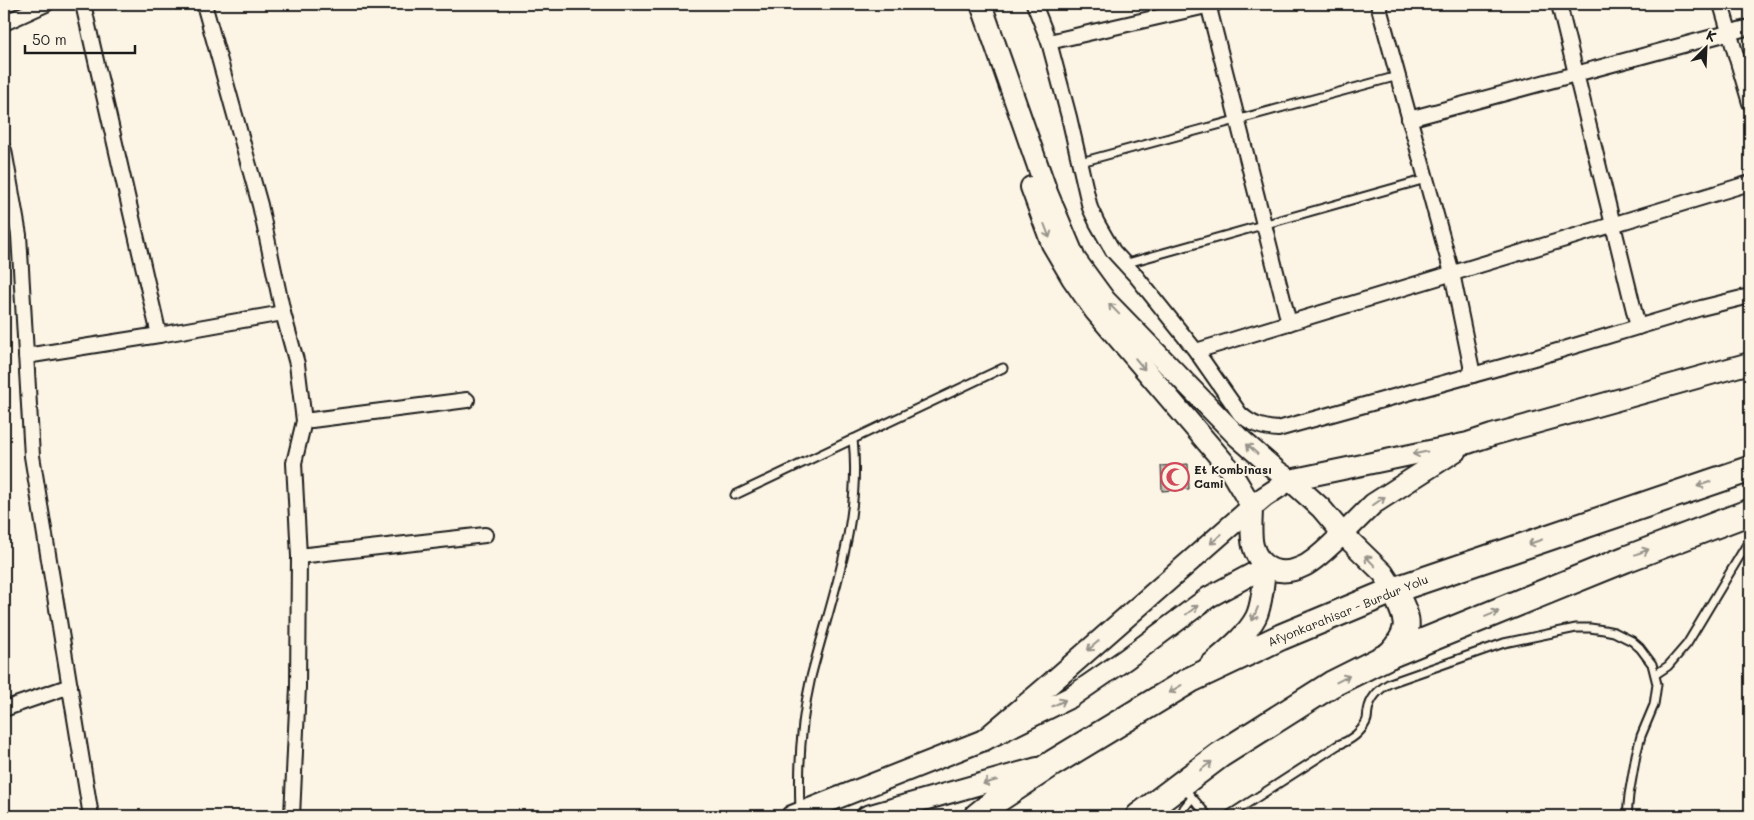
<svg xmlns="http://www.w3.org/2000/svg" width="1754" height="820" font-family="Mali,sans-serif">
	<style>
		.building { fill: #c4c0b3; stroke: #1c1c1c }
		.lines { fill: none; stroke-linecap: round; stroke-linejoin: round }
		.lane-casing { stroke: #1c1c1c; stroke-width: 11 }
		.street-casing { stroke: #1c1c1c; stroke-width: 18 }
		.secondary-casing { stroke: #1c1c1c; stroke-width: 24 }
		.highway-casing { stroke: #1c1c1c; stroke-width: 29 }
		.lane { stroke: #fcf5e5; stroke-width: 7 }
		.street { stroke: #fcf5e5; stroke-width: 14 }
		.secondary { stroke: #fcf5e5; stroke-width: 20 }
		.highway { stroke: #fcf5e5; stroke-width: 25 }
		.oneway { stroke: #97938b }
		.labels { text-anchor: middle; stroke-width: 4; stroke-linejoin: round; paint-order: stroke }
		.poi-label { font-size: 12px; font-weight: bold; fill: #1c1c1c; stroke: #fcf5e5; text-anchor: start }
		.street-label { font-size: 12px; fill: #1c1c1c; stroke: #fcf5e5 }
	</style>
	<rect width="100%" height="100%" fill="#fcf5e5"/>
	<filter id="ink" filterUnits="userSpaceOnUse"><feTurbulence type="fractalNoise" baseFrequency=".02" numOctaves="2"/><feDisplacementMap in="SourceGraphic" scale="10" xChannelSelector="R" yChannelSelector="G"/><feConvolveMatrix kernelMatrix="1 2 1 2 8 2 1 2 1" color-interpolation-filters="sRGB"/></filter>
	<g filter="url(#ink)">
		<!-- building -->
		<g class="building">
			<path d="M 4,396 L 5,396 L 6,437 L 4,437 Z"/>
			<path d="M 1188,464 L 1189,489 L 1162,491 L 1161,466 Z"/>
		</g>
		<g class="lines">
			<defs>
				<g id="lane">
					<path d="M 1081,162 L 1398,76"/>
					<path d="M 1124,264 L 1426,179"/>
					<path d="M 735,495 L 1003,368"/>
					<path d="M 1656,674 L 1668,666 L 1687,644 L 1750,539"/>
					<path d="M 1183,787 L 1208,816"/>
					<path d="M 800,810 C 798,765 801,721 811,677 C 831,598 862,522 853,439"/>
					<path d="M 1181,816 L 1184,808 L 1192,798"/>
					<path d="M 1228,816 L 1338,745 C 1349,741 1360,734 1366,722 C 1368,719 1367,715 1368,711 C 1370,698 1379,689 1390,683 L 1504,643 L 1576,628 L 1590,628 L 1604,630 L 1614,632 L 1632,641 L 1640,648 L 1652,664 L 1657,684 L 1654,705 L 1641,736 L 1636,755 L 1629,795 L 1627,816"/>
				</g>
				<g id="street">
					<path d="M 83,4 L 159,335 L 283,313"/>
					<path d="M 204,4 L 260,205 L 283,313 L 297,364 L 304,421 L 467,400"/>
					<path d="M 1034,4 L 1049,42 L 1069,117 L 1090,208 L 1097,223 L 1113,251 L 1136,276 L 1196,351 L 1240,414 C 1251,424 1262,428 1278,429 L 1534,358 L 1701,308 L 1750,296"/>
					<path d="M 1208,4 L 1289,323"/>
					<path d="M 1378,4 L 1452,273 L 1473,375"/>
					<path d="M 1559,4 L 1638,327"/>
					<path d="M 1721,4 L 1750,103"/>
					<path d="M 4,23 L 46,4"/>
					<path d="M 1049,42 L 1215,4"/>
					<path d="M 1409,119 L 1750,27"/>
					<path d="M 4,150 L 19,235 L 32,456 L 91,816"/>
					<path d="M 1196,351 L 1750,183"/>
					<path d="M 26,356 L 159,335"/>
					<path d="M 304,421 L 294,463 L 299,556 L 485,535"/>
					<path d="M 4,709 L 70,686"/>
					<path d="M 292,816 L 298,687 L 299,556"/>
				</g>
				<g id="secondary">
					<path d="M 981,4 L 1048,195 L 1075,259 L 1105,300 L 1238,437 L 1277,471 L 1290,480 L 1468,443 L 1492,435 L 1750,363"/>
					<path d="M 1290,480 L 1321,508 L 1343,534 C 1331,544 1318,559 1304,566 C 1282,577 1260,571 1253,546 C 1250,534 1252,519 1252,507 L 1264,497 Z"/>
					<path d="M 1394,590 L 1383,573 L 1343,534 L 1373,504 L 1457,450"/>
					<path d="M 1210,665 C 1225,652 1247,635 1256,617 C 1262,605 1264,580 1265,567"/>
					<path d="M 984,740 L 1050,684 L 1252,507 L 1228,467 L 1095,311 L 1072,278 L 1052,244 L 1031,187"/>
					<path d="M 792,816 L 984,740 L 1071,697 L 1126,659 L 1209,597 L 1265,567"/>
					<path d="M 867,816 L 1037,768"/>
				</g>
				<g id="highway">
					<path d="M 1390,655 C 1414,628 1408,620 1394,590"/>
					<path d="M 977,816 L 997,800 L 1053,763 L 1190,680 L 1281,637 L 1394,590 L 1750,469"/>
					<path d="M 1139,816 L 1220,755 L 1332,684 L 1390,655 L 1626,559 L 1750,512"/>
				</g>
			</defs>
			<!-- lane casing -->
			<use href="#lane" class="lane-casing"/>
			<!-- street casing -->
			<use href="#street" class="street-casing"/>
			<!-- secondary casing -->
			<use href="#secondary" class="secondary-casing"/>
			<!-- highway casing -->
			<use href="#highway" class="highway-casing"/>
			<!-- lane -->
			<use href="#lane" class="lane"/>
			<!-- street -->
			<use href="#street" class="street"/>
			<!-- secondary -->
			<use href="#secondary" class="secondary"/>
			<!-- highway -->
			<use href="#highway" class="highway"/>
		</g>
		<!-- one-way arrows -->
		<defs><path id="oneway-shaft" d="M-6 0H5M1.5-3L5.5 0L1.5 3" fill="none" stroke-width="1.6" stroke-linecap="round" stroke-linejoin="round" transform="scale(1.25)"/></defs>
		<g class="oneway">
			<use href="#oneway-shaft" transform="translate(1047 231) rotate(69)"/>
			<use href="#oneway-shaft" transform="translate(1114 309) rotate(-134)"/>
			<use href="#oneway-shaft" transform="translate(1140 364) rotate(50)"/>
			<use href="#oneway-shaft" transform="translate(1252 449) rotate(-138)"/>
			<use href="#oneway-shaft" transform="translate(1420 453) rotate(168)"/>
			<use href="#oneway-shaft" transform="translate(1704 484) rotate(161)"/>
			<use href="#oneway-shaft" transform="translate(1379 501) rotate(-35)"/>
			<use href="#oneway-shaft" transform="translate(1216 539) rotate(139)"/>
			<use href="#oneway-shaft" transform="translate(1535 542) rotate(161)"/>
			<use href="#oneway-shaft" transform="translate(1642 552) rotate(-21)"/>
			<use href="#oneway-shaft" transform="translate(1370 561) rotate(-134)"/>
			<use href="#oneway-shaft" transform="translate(1192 610) rotate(-37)"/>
			<use href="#oneway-shaft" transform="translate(1255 614) rotate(113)"/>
			<use href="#oneway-shaft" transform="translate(1492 614) rotate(-22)"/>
			<use href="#oneway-shaft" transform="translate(1093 646) rotate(139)"/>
			<use href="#oneway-shaft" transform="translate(1343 679) rotate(-27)"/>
			<use href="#oneway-shaft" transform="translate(1175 689) rotate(149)"/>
			<use href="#oneway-shaft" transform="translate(1059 703) rotate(-26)"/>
			<use href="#oneway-shaft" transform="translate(1206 766) rotate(-37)"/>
			<use href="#oneway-shaft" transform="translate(990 782) rotate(164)"/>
		</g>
	</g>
	<!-- icons -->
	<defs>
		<symbol id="mosque-ring" viewBox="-11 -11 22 22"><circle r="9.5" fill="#fcf5e5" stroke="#d1495b" stroke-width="1.5"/><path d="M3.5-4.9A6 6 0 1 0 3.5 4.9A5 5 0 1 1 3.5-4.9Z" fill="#d1495b"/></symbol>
	</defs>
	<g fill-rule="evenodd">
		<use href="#mosque-ring" x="1159" y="461" width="32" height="32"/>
	</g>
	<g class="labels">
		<!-- poi labels -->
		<g class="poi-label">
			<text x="1194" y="474">Et Kombinası<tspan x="1194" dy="14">Cami</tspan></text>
		</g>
		<!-- street labels -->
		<g class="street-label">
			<text transform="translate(1348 611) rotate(-22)" y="4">Afyonkarahisar - Burdur Yolu</text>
		</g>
	</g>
	<!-- margin -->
	<rect width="1754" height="820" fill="none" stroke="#fcf5e5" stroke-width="20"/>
	<rect x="10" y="10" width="1734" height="800" fill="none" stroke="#1c1c1c" stroke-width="2" filter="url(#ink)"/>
	<!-- north arrow -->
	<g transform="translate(1706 48) rotate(24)" stroke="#fcf5e5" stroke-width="4" paint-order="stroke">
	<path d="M0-4L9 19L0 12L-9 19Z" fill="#1c1c1c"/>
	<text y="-8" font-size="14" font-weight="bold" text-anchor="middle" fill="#1c1c1c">K</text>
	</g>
	<!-- scale -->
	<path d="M25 45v8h110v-8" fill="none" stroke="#1c1c1c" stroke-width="2.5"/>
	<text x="32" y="45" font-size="15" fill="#1c1c1c" stroke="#fcf5e5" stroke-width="4" paint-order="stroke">50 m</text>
</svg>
